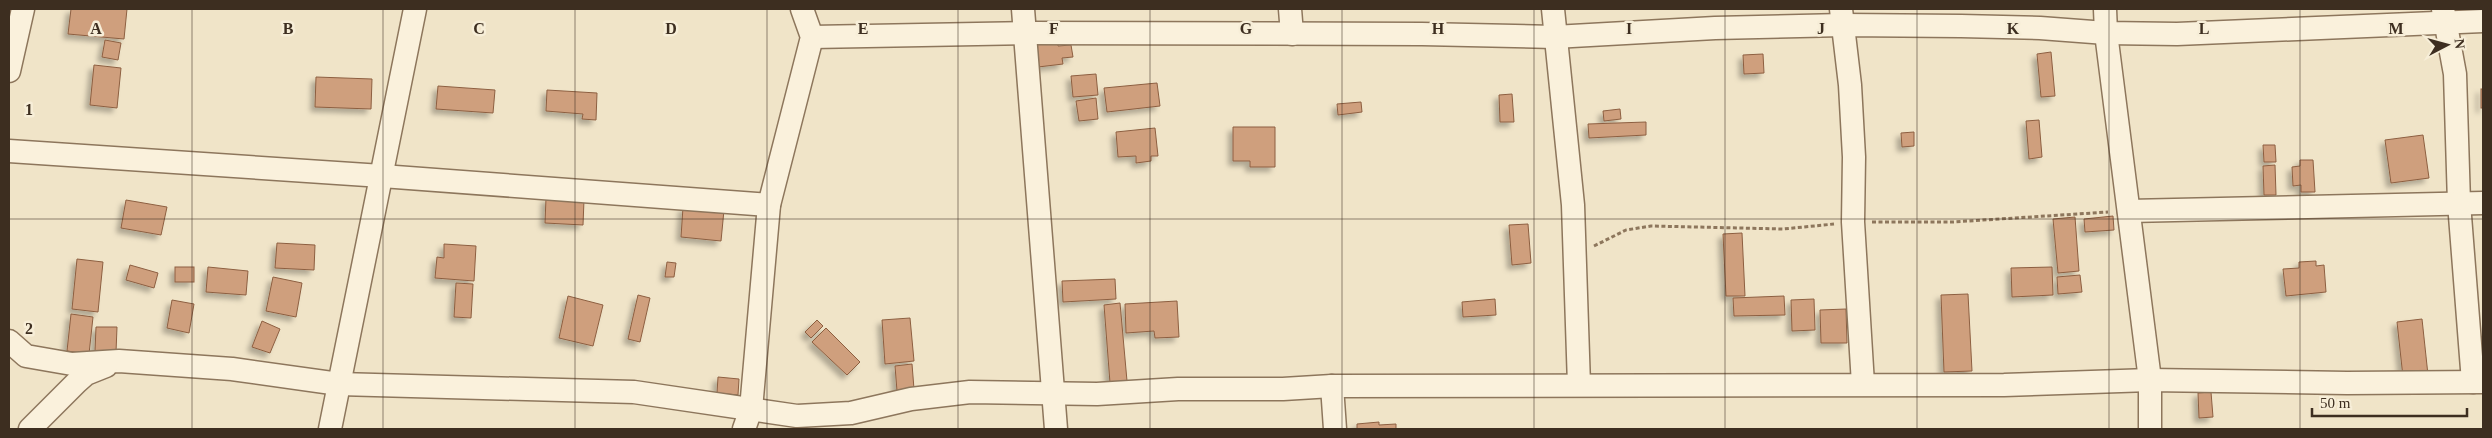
<svg xmlns="http://www.w3.org/2000/svg" width="2492" height="438" font-family="Georgia,serif">
	<style>
		.building { fill: #cf9f7d; stroke: #8d5f41; filter: url(#shadow) }
		.lines { fill: none; stroke-linecap: round; stroke-linejoin: round }
		.minor-casing { stroke: #8d765c; stroke-width: 25 }
		.path { stroke: #8d765c; stroke-width: 3; stroke-dasharray: 4 2.5; stroke-linecap: butt }
		.minor { stroke: #faf1dc; stroke-width: 22 }
		.grid { fill: none; stroke: #3d2e20; stroke-width: 1; stroke-opacity: 0.55 }
		.grid-label { font-size: 16px; text-anchor: middle; font-weight: bold; fill: #3d2e20; stroke: #f7eed8; stroke-width: 5; stroke-linejoin: round; paint-order: stroke }
	</style>
	<defs>
		<filter id="shadow"><feDropShadow dx="-4.5" dy="4.5" stdDeviation="2.5" flood-color="#0004"/></filter>
	</defs>
	<rect width="100%" height="100%" fill="#f0e4c8"/>
	<!-- building -->
	<g class="building">
		<path d="M 71,9 L 127,9 L 124,39 L 68,34 Z"/>
		<rect x="2460" y="9" width="23" height="4"/>
		<path d="M 105,40 L 121,43 L 118,60 L 102,57 Z"/>
		<path d="M 1058,42 L 1058,46 L 1071,45 L 1073,57 L 1062,58 L 1063,64 L 1038,67 L 1035,44 Z"/>
		<path d="M 2051,52 L 2055,96 L 2041,97 L 2037,54 Z"/>
		<path d="M 1763,54 L 1764,73 L 1744,74 L 1743,55 Z"/>
		<path d="M 94,65 L 121,68 L 117,108 L 90,105 Z"/>
		<path d="M 1096,74 L 1098,95 L 1073,97 L 1071,76 Z"/>
		<path d="M 316,77 L 372,79 L 371,109 L 315,107 Z"/>
		<path d="M 1157,83 L 1160,106 L 1107,112 L 1104,88 Z"/>
		<path d="M 438,86 L 495,90 L 493,113 L 436,109 Z"/>
		<rect x="2481" y="89" width="2" height="19"/>
		<path d="M 547,90 L 597,93 L 596,120 L 582,119 L 583,114 L 546,111 Z"/>
		<path d="M 1512,94 L 1514,122 L 1500,122 L 1499,95 Z"/>
		<path d="M 1096,98 L 1098,119 L 1079,121 L 1076,101 Z"/>
		<path d="M 1361,102 L 1362,112 L 1338,115 L 1337,104 Z"/>
		<path d="M 1620,109 L 1621,119 L 1604,121 L 1603,111 Z"/>
		<path d="M 2039,120 L 2042,157 L 2029,159 L 2026,121 Z"/>
		<path d="M 1646,122 L 1646,135 L 1589,138 L 1588,124 Z"/>
		<path d="M 1233,127 L 1275,127 L 1275,167 L 1250,167 L 1250,161 L 1233,161 Z"/>
		<path d="M 1155,128 L 1158,156 L 1151,156 L 1151,161 L 1136,163 L 1136,156 L 1118,157 L 1116,132 Z"/>
		<path d="M 1914,132 L 1914,146 L 1902,147 L 1901,133 Z"/>
		<path d="M 2423,135 L 2429,178 L 2391,183 L 2385,140 Z"/>
		<path d="M 2263,145 L 2275,145 L 2276,162 L 2264,162 Z"/>
		<path d="M 2300,160 L 2313,160 L 2315,192 L 2301,192 L 2301,185 L 2293,186 L 2292,167 L 2300,166 Z"/>
		<path d="M 2275,165 L 2276,195 L 2264,195 L 2263,166 Z"/>
		<path d="M 546,198 L 584,200 L 583,225 L 545,223 Z"/>
		<path d="M 126,200 L 167,207 L 161,235 L 121,228 Z"/>
		<path d="M 683,207 L 724,210 L 721,241 L 681,237 Z"/>
		<path d="M 2113,216 L 2114,230 L 2085,232 L 2084,219 Z"/>
		<path d="M 2075,217 L 2079,271 L 2058,273 L 2053,219 Z"/>
		<path d="M 1528,224 L 1531,263 L 1512,265 L 1509,225 Z"/>
		<path d="M 1742,233 L 1745,296 L 1726,296 L 1723,234 Z"/>
		<path d="M 277,243 L 315,245 L 314,270 L 275,268 Z"/>
		<path d="M 444,244 L 476,246 L 474,281 L 435,278 L 437,257 L 444,258 Z"/>
		<path d="M 77,259 L 103,262 L 98,312 L 72,309 Z"/>
		<path d="M 2316,261 L 2316,266 L 2324,265 L 2326,292 L 2286,296 L 2283,269 L 2299,268 L 2299,262 Z"/>
		<path d="M 667,262 L 676,263 L 674,277 L 665,277 Z"/>
		<path d="M 130,265 L 158,273 L 154,288 L 126,280 Z"/>
		<rect x="175" y="267" width="19" height="15"/>
		<path d="M 208,267 L 248,271 L 246,295 L 206,292 Z"/>
		<path d="M 2052,267 L 2053,295 L 2012,297 L 2011,268 Z"/>
		<path d="M 2080,275 L 2082,292 L 2058,294 L 2057,277 Z"/>
		<path d="M 273,277 L 302,283 L 296,317 L 266,311 Z"/>
		<path d="M 1115,279 L 1116,299 L 1063,302 L 1062,281 Z"/>
		<path d="M 456,283 L 473,284 L 471,318 L 454,317 Z"/>
		<path d="M 1968,294 L 1972,371 L 1944,372 L 1941,295 Z"/>
		<path d="M 638,295 L 650,298 L 640,342 L 628,339 Z"/>
		<path d="M 568,296 L 603,305 L 593,346 L 559,338 Z"/>
		<path d="M 1784,296 L 1785,315 L 1734,316 L 1733,298 Z"/>
		<path d="M 1495,299 L 1496,315 L 1463,317 L 1462,302 Z"/>
		<path d="M 1814,299 L 1815,330 L 1792,331 L 1791,300 Z"/>
		<path d="M 172,300 L 194,304 L 189,333 L 167,328 Z"/>
		<path d="M 1177,301 L 1179,337 L 1155,338 L 1154,331 L 1126,333 L 1125,304 Z"/>
		<path d="M 1120,303 L 1127,381 L 1110,383 L 1104,305 Z"/>
		<path d="M 1846,309 L 1847,343 L 1821,343 L 1820,310 Z"/>
		<path d="M 71,314 L 93,317 L 89,354 L 67,351 Z"/>
		<path d="M 910,318 L 914,361 L 885,364 L 882,320 Z"/>
		<path d="M 2422,319 L 2428,375 L 2403,377 L 2397,322 Z"/>
		<path d="M 817,320 L 823,326 L 811,338 L 805,332 Z"/>
		<path d="M 262,321 L 280,329 L 270,353 L 252,347 Z"/>
		<path d="M 96,327 L 117,327 L 116,352 L 95,351 Z"/>
		<path d="M 826,328 L 860,362 L 847,375 L 812,342 Z"/>
		<path d="M 912,364 L 914,389 L 897,391 L 895,366 Z"/>
		<path d="M 718,377 L 739,379 L 738,395 L 717,393 Z"/>
		<path d="M 2211,392 L 2213,417 L 2199,418 L 2198,393 Z"/>
		<path d="M 1379,422 L 1379,425 L 1396,424 L 1396,429 L 1351,429 L 1357,429 L 1357,424 Z"/>
	</g>
	<g class="lines">
		<defs>
			<g id="minor">
				<path d="M 1023,9 L 1056,429"/>
				<path d="M 1290,9 L 1292,34"/>
				<path d="M 1553,9 L 1573,205 L 1579,385"/>
				<path d="M 1841,9 L 1850,85 L 1854,157 L 1853,222 L 1863,384"/>
				<path d="M 2105,9 L 2106,33 L 2150,380 L 2150,429"/>
				<path d="M 2443,9 L 2455,74 L 2459,203 L 2473,382"/>
				<path d="M 812,37 L 1025,33 L 1422,34 L 1554,37 L 1715,28 L 1843,25 L 1961,26 L 2040,28 L 2106,33 L 2177,34 L 2483,21"/>
				<path d="M 9,71 L 23,9"/>
				<path d="M 9,151 L 382,176 L 769,205"/>
				<path d="M 2129,211 L 2483,203"/>
				<path d="M 9,341 L 26,356 L 72,364 L 119,361 L 232,369 L 339,384 L 634,392 L 797,416 L 851,413 L 911,399 L 970,392 L 1097,394 L 1178,389 L 1283,389 L 1332,386 L 2004,385 L 2150,380 L 2347,383 L 2483,382"/>
				<path d="M 1332,386 L 1335,429"/>
				<path d="M 30,429 L 77,382 L 86,374 L 106,366"/>
				<path d="M 330,429 L 415,9"/>
				<path d="M 744,429 L 751,409 L 769,205 L 812,37 L 802,9"/>
			</g>
		</defs>
		<!-- minor casing -->
		<use href="#minor" class="minor-casing"/>
		<!-- path -->
		<g class="path">
			<path d="M 1872,222 L 1953,222 L 2108,212"/>
			<path d="M 1594,246 L 1626,230 L 1651,226 L 1783,229 L 1834,224"/>
		</g>
		<!-- minor -->
		<use href="#minor" class="minor"/>
	</g>
	<!-- grid -->
	<path class="grid" d="M 192,9 L 192,429M 383,9 L 383,429M 575,9 L 575,429M 767,9 L 767,429M 958,9 L 958,429M 1150,9 L 1150,429M 1342,9 L 1342,429M 1534,9 L 1534,429M 1725,9 L 1725,429M 1917,9 L 1917,429M 2109,9 L 2109,429M 2300,9 L 2300,429M 9,219 L 2483,219"/>
	<g class="grid-label">
		<text x="96" y="34">A</text>
		<text x="288" y="34">B</text>
		<text x="479" y="34">C</text>
		<text x="671" y="34">D</text>
		<text x="863" y="34">E</text>
		<text x="1054" y="34">F</text>
		<text x="1246" y="34">G</text>
		<text x="1438" y="34">H</text>
		<text x="1629" y="34">I</text>
		<text x="1821" y="34">J</text>
		<text x="2013" y="34">K</text>
		<text x="2204" y="34">L</text>
		<text x="2396" y="34">M</text>
		<text x="29" y="115">1</text>
		<text x="29" y="334">2</text>
	</g>
	<!-- border -->
	<rect width="2492" height="438" fill="none" stroke="#3d2e20" stroke-width="20"/>
	<!-- north arrow -->
	<g transform="translate(2447 45) rotate(84)" stroke="#f7eed8" stroke-width="4" paint-order="stroke">
	<path d="M0-4L9 19L0 12L-9 19Z" fill="#3d2e20"/>
	<text y="-8" font-size="14" font-weight="bold" text-anchor="middle" fill="#3d2e20">N</text>
	</g>
	<!-- scale -->
	<path d="M2312 408v8h155v-8" fill="none" stroke="#3d2e20" stroke-width="2.5"/>
	<text x="2320" y="408" font-size="15" fill="#3d2e20" stroke="#f7eed8" stroke-width="4" paint-order="stroke">50 m</text>
</svg>
